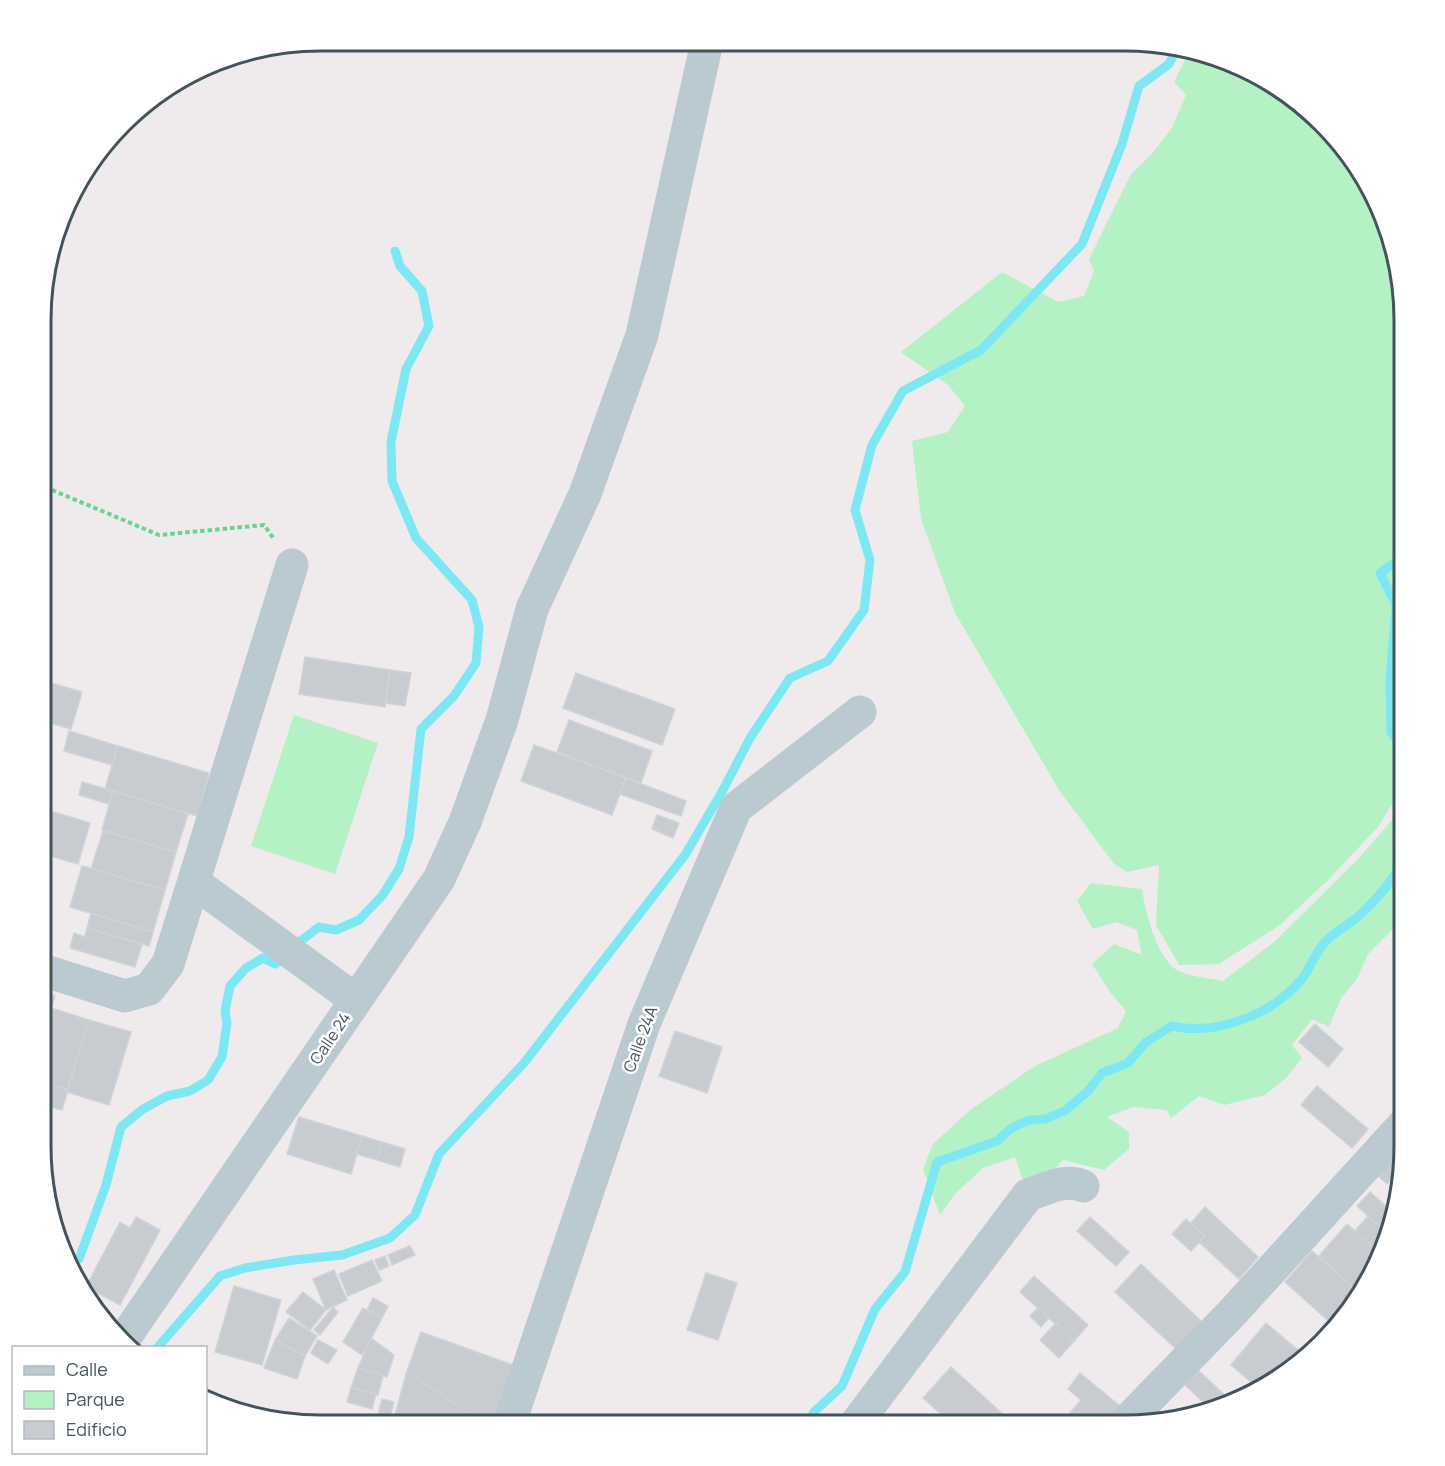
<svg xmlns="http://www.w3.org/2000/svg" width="1445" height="1466" font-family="Manrope,sans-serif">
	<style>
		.green { fill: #b4f2c5 }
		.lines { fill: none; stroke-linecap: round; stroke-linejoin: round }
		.stream { stroke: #7de8f3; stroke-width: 9 }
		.building { fill: #c8ccd1; stroke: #cfd3d8; stroke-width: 1.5 }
		.path { stroke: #6ad393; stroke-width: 4; stroke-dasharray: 4.5 3; stroke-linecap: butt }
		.minor { stroke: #bbc9d0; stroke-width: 33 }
		.labels { text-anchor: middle; stroke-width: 5; stroke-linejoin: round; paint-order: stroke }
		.street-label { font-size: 16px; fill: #43525b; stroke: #fff }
		.rim { fill: none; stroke: #43525b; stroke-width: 3 }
	</style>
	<rect width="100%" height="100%" fill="#efebec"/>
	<!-- green -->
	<g class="green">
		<path d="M 1189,52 L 1265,78 L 1347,150 L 1390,230 L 1404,302 L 1404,783 L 1379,826 L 1327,881 L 1280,925 L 1219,964 L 1179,965 L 1156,925 L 1159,865 L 1127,872 L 1114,864 L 1059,790 L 955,613 L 921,519 L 912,441 L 948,432 L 965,406 L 948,385 L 901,352 L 1002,272 L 1058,302 L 1084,296 L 1094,271 L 1089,259 L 1131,174 L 1151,155 L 1172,128 L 1186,95 L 1174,82 Z"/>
		<path d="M 294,715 L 378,743 L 335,874 L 251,846 Z"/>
		<path d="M 1404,806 L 1404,925 L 1395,927 L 1368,954 L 1357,979 L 1341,998 L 1329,1027 L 1312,1019 L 1292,1045 L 1302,1058 L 1286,1078 L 1265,1095 L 1224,1105 L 1199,1096 L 1171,1118 L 1167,1110 L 1133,1107 L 1107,1117 L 1129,1132 L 1129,1149 L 1104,1170 L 1063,1160 L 1040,1186 L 1025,1186 L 1015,1157 L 983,1168 L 955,1194 L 940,1215 L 923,1169 L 933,1144 L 970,1110 L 1035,1066 L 1118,1028 L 1126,1011 L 1110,992 L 1092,964 L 1114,944 L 1142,955 L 1137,930 L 1116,922 L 1093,929 L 1077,901 L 1091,883 L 1142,889 C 1145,911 1158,964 1181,972 C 1194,977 1209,978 1223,981 L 1274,942 L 1360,857 Z"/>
	</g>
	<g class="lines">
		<!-- stream -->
		<g class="stream">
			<path d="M 1404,556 L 1380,573 L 1396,605 L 1390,680 L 1391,732 L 1404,749"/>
			<path d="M 79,1259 L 106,1185 L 121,1127 L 143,1109 L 167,1096 L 190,1091 L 208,1080 L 222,1057 L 227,1023 L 225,1011 L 230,986 L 246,968 L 263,958 L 275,964 L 287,958 L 298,943 L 319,927 L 336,930 L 359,920 L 382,896 L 399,869 L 409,837 L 421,729 L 454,696 L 476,663 L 479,627 L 472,600 L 416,538 L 392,481 L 391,442 L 406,369 L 429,326 L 422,291 L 400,266 L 395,251"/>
			<path d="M 157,1348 L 220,1276 L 245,1268 L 294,1260 L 342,1255 L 390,1238 L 415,1215 L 439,1154 L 524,1063 L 685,855 L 723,790 L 750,738 L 790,678 L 828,661 L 864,610 L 870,560 L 855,510 L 872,445 L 903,391 L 981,350 L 1082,244 L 1122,144 L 1139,86 L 1169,64 L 1177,48"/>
			<path d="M 807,1425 L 814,1412 L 842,1386 L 875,1309 L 905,1272 L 937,1162 L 997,1141 L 1010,1129 L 1029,1120 L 1046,1119 L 1066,1110 L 1088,1091 L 1102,1073 L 1128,1063 L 1146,1042 L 1172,1026 C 1216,1036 1271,1015 1301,980 C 1311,968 1315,952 1326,941 C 1338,929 1352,923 1362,913 C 1378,898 1395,877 1404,858"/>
		</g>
	</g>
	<!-- building -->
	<g class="building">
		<path d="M 305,657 L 390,670 L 385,707 L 299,694 Z"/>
		<path d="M 390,670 L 411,673 L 405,706 L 386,703 Z"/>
		<path d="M 576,673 L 675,709 L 662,745 L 563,708 Z"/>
		<path d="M 44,681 L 82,692 L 71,729 L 43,721 Z"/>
		<path d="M 569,720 L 652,751 L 641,783 L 557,752 Z"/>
		<path d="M 69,731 L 118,746 L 112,765 L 64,751 Z"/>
		<path d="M 534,745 L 626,778 L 612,815 L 521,781 Z"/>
		<path d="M 118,746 L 209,773 L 197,816 L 105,789 Z"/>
		<path d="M 626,778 L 686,801 L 681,816 L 620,794 Z"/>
		<path d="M 82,782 L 113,791 L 109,804 L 79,795 Z"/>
		<path d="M 113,791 L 188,814 L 176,852 L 102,830 Z"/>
		<path d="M 50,811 L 90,823 L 78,864 L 43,854 L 43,834 Z"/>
		<path d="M 657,815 L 679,823 L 673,838 L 652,829 Z"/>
		<path d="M 103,831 L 176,852 L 165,890 L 91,869 Z"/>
		<path d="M 82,866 L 165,890 L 153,932 L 70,907 Z"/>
		<path d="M 42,897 L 50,899 L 42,924 Z"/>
		<path d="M 91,913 L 153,932 L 149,946 L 87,928 Z"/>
		<path d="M 87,928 L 142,944 L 135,967 L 70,948 L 74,933 L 85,937 Z"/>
		<path d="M 42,992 L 55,996 L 42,1038 Z"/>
		<path d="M 51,1008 L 89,1020 L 68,1090 L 42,1082 L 42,1038 Z"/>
		<path d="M 89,1020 L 131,1032 L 109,1105 L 67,1092 Z"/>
		<path d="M 1315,1024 L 1343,1049 L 1328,1067 L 1299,1042 Z"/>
		<path d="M 675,1031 L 722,1047 L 707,1093 L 659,1076 Z"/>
		<path d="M 42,1082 L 68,1090 L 62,1110 L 41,1104 Z"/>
		<path d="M 1317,1086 L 1368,1129 L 1352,1148 L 1301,1105 Z"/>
		<path d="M 299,1117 L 362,1136 L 351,1174 L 287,1154 Z"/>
		<path d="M 362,1136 L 382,1142 L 377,1160 L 356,1154 Z"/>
		<path d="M 382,1142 L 405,1149 L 400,1167 L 377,1160 Z"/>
		<path d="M 1393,1155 L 1404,1165 L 1387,1184 L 1376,1174 Z"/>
		<path d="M 1370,1192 L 1390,1210 L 1384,1230 L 1357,1206 Z"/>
		<path d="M 1205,1207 L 1258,1257 L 1239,1279 L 1199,1242 L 1205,1236 L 1191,1223 Z"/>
		<path d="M 1368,1216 L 1384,1230 L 1378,1251 L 1355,1231 Z"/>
		<path d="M 136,1217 L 160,1230 L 120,1305 L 86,1287 L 120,1222 L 130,1228 Z"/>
		<path d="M 1090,1217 L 1129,1252 L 1116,1266 L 1077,1231 Z"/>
		<path d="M 1186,1219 L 1205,1236 L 1191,1251 L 1172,1234 Z"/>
		<path d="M 1347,1224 L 1378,1251 L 1367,1286 L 1360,1294 L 1319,1256 Z"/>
		<path d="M 410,1246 L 415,1255 L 392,1265 L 388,1255 Z"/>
		<path d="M 1312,1251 L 1360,1294 L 1333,1325 L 1285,1282 Z"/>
		<path d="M 385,1256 L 389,1266 L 379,1270 L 375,1260 Z"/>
		<path d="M 372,1260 L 382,1281 L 348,1296 L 339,1274 Z"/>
		<path d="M 1141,1264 L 1202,1322 L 1176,1349 L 1115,1292 Z"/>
		<path d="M 334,1270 L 347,1300 L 326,1310 L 313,1279 Z"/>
		<path d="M 706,1273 L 737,1283 L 718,1340 L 687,1330 Z"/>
		<path d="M 1034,1276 L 1088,1325 L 1074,1341 L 1020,1292 Z"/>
		<path d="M 234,1286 L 281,1300 L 262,1365 L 215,1352 Z"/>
		<path d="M 303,1292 L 326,1310 L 310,1330 L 286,1312 Z"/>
		<path d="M 373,1298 L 388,1306 L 382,1318 L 367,1310 Z"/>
		<path d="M 333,1307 L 338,1312 L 320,1335 L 314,1330 Z"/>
		<path d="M 363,1308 L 382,1318 L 362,1355 L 343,1342 Z"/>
		<path d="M 1038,1308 L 1049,1318 L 1041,1327 L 1030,1316 Z"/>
		<path d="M 289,1318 L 317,1336 L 305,1356 L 275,1340 Z"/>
		<path d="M 1056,1323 L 1074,1341 L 1059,1358 L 1040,1340 Z"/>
		<path d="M 1266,1323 L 1305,1356 L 1295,1368 L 1258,1388 L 1231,1365 Z"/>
		<path d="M 421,1332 L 513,1365 L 493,1425 L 483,1425 L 407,1371 Z"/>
		<path d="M 371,1338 L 394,1355 L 387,1377 L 358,1368 Z"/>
		<path d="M 275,1340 L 305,1356 L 297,1379 L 264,1368 Z"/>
		<path d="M 318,1340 L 337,1350 L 328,1364 L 311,1353 Z"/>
		<path d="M 951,1367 L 1007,1418 L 1001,1425 L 953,1425 L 923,1398 Z"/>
		<path d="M 358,1368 L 383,1375 L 378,1395 L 351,1388 Z"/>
		<path d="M 407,1371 L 467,1413 L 463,1425 L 392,1425 Z"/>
		<path d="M 1199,1371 L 1232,1402 L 1213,1411 L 1185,1385 Z"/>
		<path d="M 1080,1373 L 1120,1406 L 1105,1425 L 1072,1425 L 1065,1419 L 1081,1400 L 1068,1389 Z"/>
		<path d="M 351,1388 L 376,1394 L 372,1409 L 347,1402 Z"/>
		<path d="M 382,1399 L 394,1402 L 388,1425 L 376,1422 Z"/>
	</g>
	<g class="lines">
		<!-- path -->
		<path class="path" d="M 45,487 L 159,535 L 264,525 L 274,539"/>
		<!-- minor -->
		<g class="minor">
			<path d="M 195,883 L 356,1000"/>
			<path d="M 42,970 L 125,996 L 149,989 L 168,964 L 292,565"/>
			<path d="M 124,1339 L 439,879 L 465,822 L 502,720 L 532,609 L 585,494 L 642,335 L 707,42"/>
			<path d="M 509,1425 L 644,1024 L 736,808 L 860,712"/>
			<path d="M 855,1425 L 1028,1195 C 1046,1189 1065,1178 1083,1186"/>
			<path d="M 1123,1425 L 1232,1313 L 1404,1124"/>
		</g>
	</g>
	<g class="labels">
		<!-- street labels -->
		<g class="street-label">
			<text transform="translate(330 1038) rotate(-56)" y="6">Calle 24</text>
			<text transform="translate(640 1039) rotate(-70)" y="6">Calle 24A</text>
		</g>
	</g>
	<!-- crop -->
	<path d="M0 0H1445V1466H0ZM320 51H1125A269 269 0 0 1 1394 320V1146A269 269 0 0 1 1125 1415H320A269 269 0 0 1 51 1146V320A269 269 0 0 1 320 51Z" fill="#fff" fill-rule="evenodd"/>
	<path class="rim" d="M320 51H1125A269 269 0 0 1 1394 320V1146A269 269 0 0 1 1125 1415H320A269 269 0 0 1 51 1146V320A269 269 0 0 1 320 51Z"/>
	<!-- legend -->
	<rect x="12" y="1346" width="195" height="108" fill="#ffffff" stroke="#b4babd" stroke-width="1.5"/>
	<rect x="24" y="1366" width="30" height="9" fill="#bbc9d0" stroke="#b4babd" stroke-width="1.5"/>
	<text x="66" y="1376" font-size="18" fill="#43525b">Calle</text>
	<rect x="24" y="1391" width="30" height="18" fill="#b4f2c5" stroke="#b4babd" stroke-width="1.5"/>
	<text x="66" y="1406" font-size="18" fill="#43525b">Parque</text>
	<rect x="24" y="1421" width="30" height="18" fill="#c8ccd1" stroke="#b4babd" stroke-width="1.5"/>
	<text x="66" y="1436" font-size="18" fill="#43525b">Edificio</text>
</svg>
